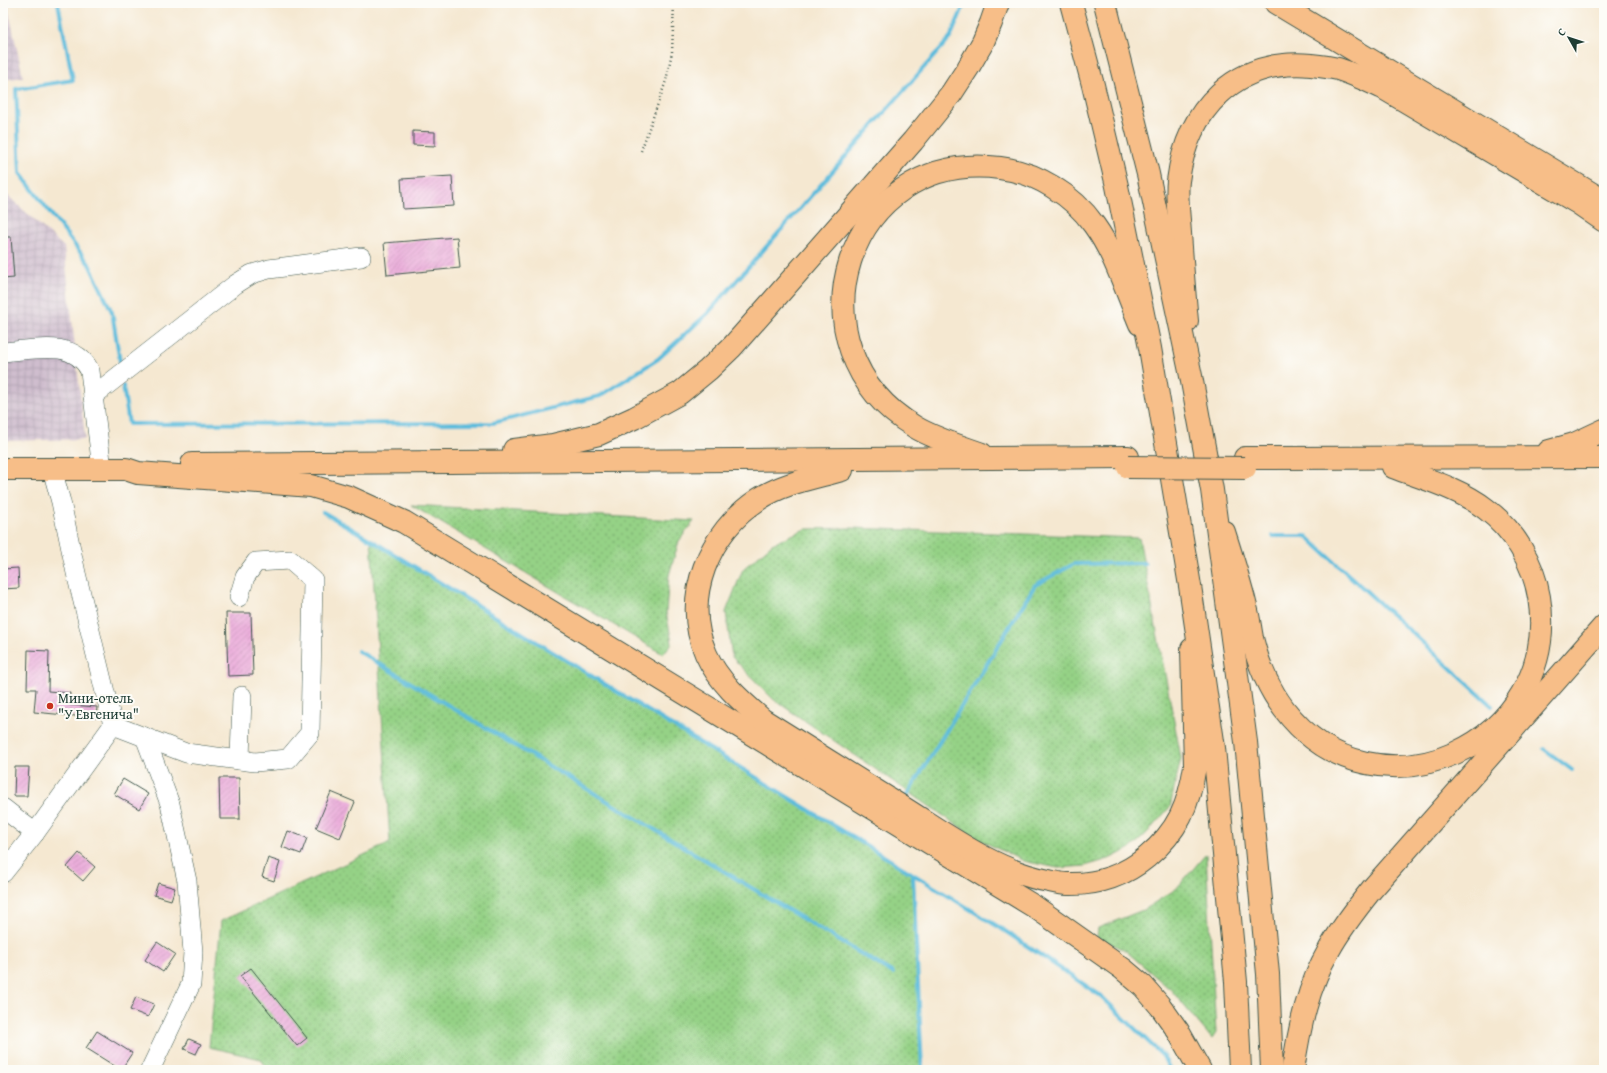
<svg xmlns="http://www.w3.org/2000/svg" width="1607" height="1073" font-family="'Gentium Book Plus',serif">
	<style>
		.industrial { fill: url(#industrial-grid) }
		.grass { fill: url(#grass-dots); stroke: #5a885d }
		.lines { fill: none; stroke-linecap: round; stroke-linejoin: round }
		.stream { stroke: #5dbcdc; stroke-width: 4 }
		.building { fill: url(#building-hatch) }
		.minor-casing { stroke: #3f574c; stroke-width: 20 }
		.major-casing { stroke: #3f574c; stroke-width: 24 }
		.highway-casing { stroke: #3f574c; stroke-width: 24 }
		.path { stroke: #3f574c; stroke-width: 2.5; stroke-dasharray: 1 3; stroke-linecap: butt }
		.minor { stroke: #fff; stroke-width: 19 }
		.major { stroke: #f7be88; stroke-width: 22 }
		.highway { stroke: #f7be88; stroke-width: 22 }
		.major-bridge-casing { stroke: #3f574c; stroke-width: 24; stroke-linecap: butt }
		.major-bridge { stroke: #f7be88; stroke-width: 22 }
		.poi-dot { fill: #c8321e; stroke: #fdfcf7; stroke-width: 1.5 }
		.labels { text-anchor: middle; stroke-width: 4; stroke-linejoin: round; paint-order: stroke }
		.poi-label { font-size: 14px; fill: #1f3d34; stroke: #fdfcf7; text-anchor: start }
	</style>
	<defs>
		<pattern id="industrial-grid" width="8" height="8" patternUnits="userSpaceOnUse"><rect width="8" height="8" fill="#cfbdce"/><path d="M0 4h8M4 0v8" fill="none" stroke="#b1a3b2"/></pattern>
		<pattern id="grass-dots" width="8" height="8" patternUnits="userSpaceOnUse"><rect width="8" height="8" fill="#95d286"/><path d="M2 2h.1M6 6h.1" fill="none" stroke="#79ac6e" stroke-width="1.8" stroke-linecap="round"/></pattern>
		<pattern id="building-hatch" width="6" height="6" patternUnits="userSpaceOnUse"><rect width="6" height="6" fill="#ebabda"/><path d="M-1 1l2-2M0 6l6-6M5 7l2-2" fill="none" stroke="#be8cb2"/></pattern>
	</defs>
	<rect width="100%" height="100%" fill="#fdfcf7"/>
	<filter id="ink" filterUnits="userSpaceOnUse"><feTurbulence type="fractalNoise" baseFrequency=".025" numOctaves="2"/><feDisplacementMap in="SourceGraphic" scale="8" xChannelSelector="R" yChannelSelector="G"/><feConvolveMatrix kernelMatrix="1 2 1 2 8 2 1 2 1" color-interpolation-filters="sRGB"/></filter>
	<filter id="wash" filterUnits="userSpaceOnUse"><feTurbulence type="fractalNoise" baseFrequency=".012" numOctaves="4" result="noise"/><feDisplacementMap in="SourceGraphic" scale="16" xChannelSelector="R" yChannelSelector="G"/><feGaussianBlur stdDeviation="0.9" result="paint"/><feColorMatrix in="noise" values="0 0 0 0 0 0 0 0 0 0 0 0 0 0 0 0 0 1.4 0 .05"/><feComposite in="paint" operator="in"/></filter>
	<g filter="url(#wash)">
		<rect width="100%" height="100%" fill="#f5e8d1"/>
		<!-- industrial -->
		<g class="industrial">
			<path d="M 3,3 L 7,3 L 23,77 L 3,80 Z"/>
			<path d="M 3,175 L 7,195 L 64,247 L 85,439 L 3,441 Z"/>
		</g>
		<!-- grass -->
		<g class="grass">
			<path d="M 411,505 L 694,521 L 679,541 L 669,575 L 666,612 L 672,643 L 663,654 Z"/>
			<path d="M 851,528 L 1139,538 L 1181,758 L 1170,807 L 1146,834 L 1131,848 L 1109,859 L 1085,866 L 1058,868 L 1023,861 L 976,838 L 773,699 L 732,657 L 726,612 L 743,569 L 772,544 L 805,529 Z"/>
			<path d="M 371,540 L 913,875 L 922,1070 L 268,1070 L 261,1059 L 209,1047 L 221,921 L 390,843 Z"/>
			<path d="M 1206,854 L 1216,1033 L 1212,1039 L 1171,990 L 1126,951 L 1097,937 L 1098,928 L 1143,910 L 1176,889 Z"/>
		</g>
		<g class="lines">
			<!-- stream -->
			<g class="stream">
				<path d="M 58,3 L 73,80 L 16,89 L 20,173 L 89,264 L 112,312 L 120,362"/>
				<path d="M 123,386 L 129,424 L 493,423 L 600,396 L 658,359 L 708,313 L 950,38 L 965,3"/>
				<path d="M 323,512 L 371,540 L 1002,929 L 1101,996 L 1163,1056 L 1170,1070"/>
				<path d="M 1273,536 L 1306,536 L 1492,706"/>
				<path d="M 358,651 L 893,973"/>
				<path d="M 1544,749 L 1572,770"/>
				<path d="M 906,797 L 1035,585 L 1074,564 L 1145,563"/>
				<path d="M 913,875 L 922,1070"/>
			</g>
		</g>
		<g id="blocks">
			<!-- building -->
			<g class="building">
				<path d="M 413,131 L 435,132 L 435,146 L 413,145 Z"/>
				<path d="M 452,176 L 454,206 L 403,209 L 401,179 Z"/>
				<path d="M 3,237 L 11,237 L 14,278 L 3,279 Z"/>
				<path d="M 457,237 L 460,268 L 387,275 L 384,243 Z"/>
				<path d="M 18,568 L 19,588 L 3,589 L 3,569 Z"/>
				<path d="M 226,613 L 251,613 L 253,675 L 228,676 Z"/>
				<path d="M 28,650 L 49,651 L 48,691 L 70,693 L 69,705 L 97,707 L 96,718 L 34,712 L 36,689 L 27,689 Z"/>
				<path d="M 15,767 L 29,767 L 27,796 L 14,796 Z"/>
				<path d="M 219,778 L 239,778 L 240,819 L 220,819 Z"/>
				<path d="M 123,779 L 148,794 L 139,809 L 114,794 Z"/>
				<path d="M 331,792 L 355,802 L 340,838 L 316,828 Z"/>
				<path d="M 288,831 L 307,838 L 301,854 L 282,847 Z"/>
				<path d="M 79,853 L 95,867 L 83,881 L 67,867 Z"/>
				<path d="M 268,858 L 280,862 L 274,881 L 262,877 Z"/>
				<path d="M 158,883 L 175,888 L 171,900 L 154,895 Z"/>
				<path d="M 157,942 L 175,954 L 163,972 L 145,960 Z"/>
				<path d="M 251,968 L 307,1038 L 297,1046 L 240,976 Z"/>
				<path d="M 136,997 L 154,1004 L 148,1017 L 130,1010 Z"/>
				<path d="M 97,1031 L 132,1053 L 121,1070 L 86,1048 Z"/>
				<path d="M 189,1039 L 201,1044 L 196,1054 L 184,1049 Z"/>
			</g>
		</g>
	</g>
	<g filter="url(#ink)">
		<use href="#blocks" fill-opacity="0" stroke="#3f574c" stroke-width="1"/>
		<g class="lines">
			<defs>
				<g id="minor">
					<path d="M 3,352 C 33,350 74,338 90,371 L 102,469"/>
					<path d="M 93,396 L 236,284 L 252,274 L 269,269 L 361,257"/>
					<path d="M 52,469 L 61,502 L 76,573 L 113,725"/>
					<path d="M 113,725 L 186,753 L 255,762 L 288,759 L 310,733 L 313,580 L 290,560 L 256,562 L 245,577 L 239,597"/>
					<path d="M 145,737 L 170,804 L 187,881 L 193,952 L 191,984 L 150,1070"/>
					<path d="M 240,760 L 242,696"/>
					<path d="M 3,808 L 35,833"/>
					<path d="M 3,873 L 35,833 L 113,725"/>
				</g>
				<g id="major">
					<path d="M 1276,3 L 1604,201"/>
					<path d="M 1187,321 C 1184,291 1182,262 1180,233 C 1179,216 1176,197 1178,181 C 1187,110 1235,58 1311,65 C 1320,66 1329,67 1338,69 C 1354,74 1368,81 1383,88 L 1578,203 L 1604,221"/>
					<path d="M 514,450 L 553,445 L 599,434 L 634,418 L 680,393 L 708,370 L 732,347 L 771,303 L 913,141 L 951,94 L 968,68 L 983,42 L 991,23 L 998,3"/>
					<path d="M 1549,451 L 1574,444 L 1604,430"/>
					<path d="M 982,454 C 960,446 935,439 915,427 C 784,349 845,148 1000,168 C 1036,172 1073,195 1094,225 C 1115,254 1126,291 1140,324"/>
					<path d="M 1245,458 L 1604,457"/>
					<path d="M 192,464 L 1128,457"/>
					<path d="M 3,469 L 126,469 L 138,473 L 311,486 L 349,497 L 404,522 L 1035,907 L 1123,969 L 1143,986 L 1161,1007 L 1178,1031 L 1200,1070"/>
					<path d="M 842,470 C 814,478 783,483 759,499 C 709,532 681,597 706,654 C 718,681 741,701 763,720 C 808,748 854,777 899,805 C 946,834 994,871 1049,881 C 1054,882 1061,884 1067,884 C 1097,885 1124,876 1147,857 C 1178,831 1189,805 1195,766 L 1192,649"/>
					<path d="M 1224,532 C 1232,557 1240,582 1246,607 C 1249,617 1250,628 1252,638 C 1258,663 1268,688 1284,709 C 1376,830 1563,743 1539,597 C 1533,562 1514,530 1486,509 C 1459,488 1424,479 1393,467"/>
					<path d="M 1293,1070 C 1299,1029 1308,986 1329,950 C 1341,928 1356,909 1372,889 L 1604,626"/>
				</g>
				<g id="highway">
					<path d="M 1071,3 L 1093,85 L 1117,186 L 1150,348 L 1190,586 L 1214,748 L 1236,982 L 1240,1070"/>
					<path d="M 1105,3 L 1148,174 L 1191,376 L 1212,490 L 1246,742 L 1268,974 L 1272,1070"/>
				</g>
			</defs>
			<!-- minor casing -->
			<use href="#minor" class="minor-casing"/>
			<!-- major casing -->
			<use href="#major" class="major-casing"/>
			<!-- highway casing -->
			<use href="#highway" class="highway-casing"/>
			<!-- path -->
			<path class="path" d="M 641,151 L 666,81 L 672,52 L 674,3"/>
			<!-- minor -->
			<use href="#minor" class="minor"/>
			<!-- major -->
			<use href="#major" class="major"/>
			<!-- highway -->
			<use href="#highway" class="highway"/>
			<defs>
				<path id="major-bridge" d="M 1128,467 L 1245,468"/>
			</defs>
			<!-- major-bridge casing -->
			<use href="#major-bridge" class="major-bridge-casing"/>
			<!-- major-bridge -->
			<use href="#major-bridge" class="major-bridge"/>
		</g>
	</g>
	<!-- markers -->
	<circle class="poi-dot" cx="50" cy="706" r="4"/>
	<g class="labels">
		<!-- poi labels -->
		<g class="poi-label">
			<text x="58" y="703">Мини-отель<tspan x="58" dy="16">"У Евгенича"</tspan></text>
		</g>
	</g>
	<!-- margin -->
	<rect width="1607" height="1073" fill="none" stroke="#fdfcf7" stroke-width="16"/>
	<!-- north arrow -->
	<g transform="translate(1569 38) rotate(309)" stroke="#fdfcf7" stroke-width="3" paint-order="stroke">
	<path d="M0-3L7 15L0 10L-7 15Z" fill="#1f3d34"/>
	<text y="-6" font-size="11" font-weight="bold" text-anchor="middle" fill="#1f3d34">С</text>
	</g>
</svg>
